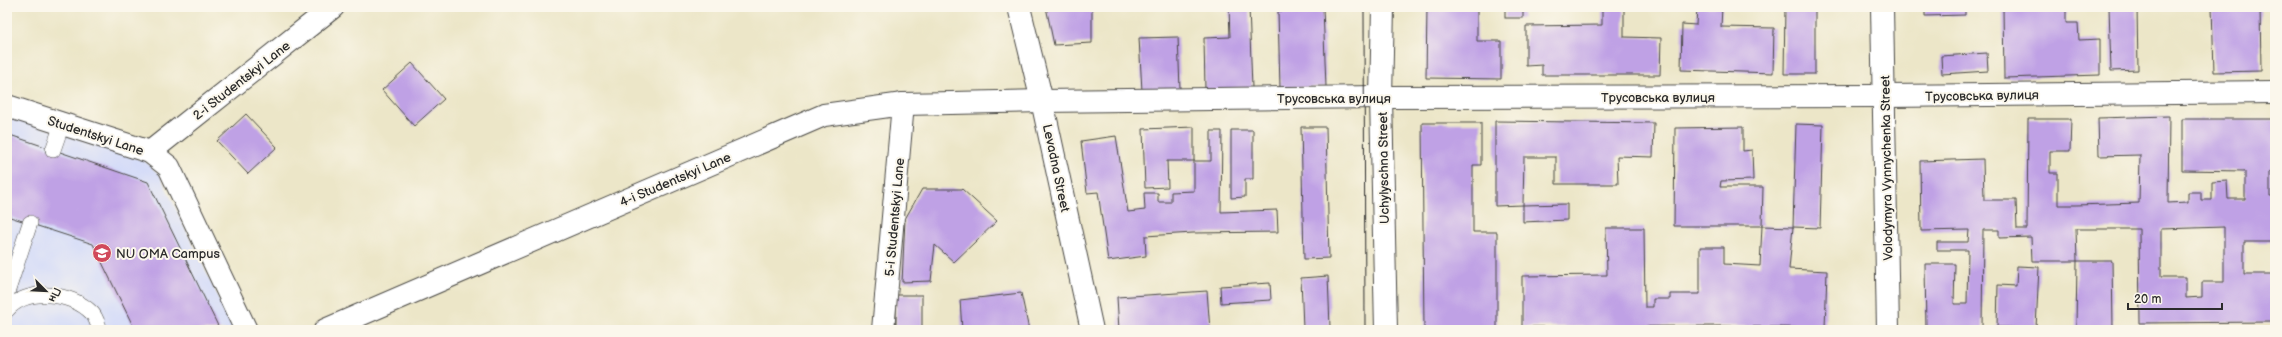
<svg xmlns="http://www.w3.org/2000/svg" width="2282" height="337" font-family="'Balsamiq Sans',sans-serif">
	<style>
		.built { fill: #d1d9f9 }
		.building { fill: #bfa1e5; fill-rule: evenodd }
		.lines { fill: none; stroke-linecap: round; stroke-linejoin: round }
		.lane-casing { stroke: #484743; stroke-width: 16 }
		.street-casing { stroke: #484743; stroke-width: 24 }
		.lane { stroke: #fff; stroke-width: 15 }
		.street { stroke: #fff; stroke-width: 22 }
		.tram { stroke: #2b2b2b; stroke-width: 1 }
		.labels { text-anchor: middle; stroke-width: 4; stroke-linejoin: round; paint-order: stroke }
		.street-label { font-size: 13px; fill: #2b2b2b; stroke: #fbf7ec }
		.poi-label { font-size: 13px; fill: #2b2b2b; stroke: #fbf7ec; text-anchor: start }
	</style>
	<rect width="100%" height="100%" fill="#fbf7ec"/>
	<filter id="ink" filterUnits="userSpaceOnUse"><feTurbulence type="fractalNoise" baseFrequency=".025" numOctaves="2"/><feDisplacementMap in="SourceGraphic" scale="8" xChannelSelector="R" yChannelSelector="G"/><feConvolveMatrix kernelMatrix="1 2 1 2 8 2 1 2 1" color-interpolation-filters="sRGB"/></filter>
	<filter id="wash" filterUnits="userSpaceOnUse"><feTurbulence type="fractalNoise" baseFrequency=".012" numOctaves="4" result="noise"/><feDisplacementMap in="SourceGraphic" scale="16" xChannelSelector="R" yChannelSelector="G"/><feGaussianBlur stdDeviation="0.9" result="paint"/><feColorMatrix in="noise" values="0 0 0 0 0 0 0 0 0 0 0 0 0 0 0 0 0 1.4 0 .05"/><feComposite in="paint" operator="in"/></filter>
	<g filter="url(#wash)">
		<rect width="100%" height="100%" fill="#ece6c8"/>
		<!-- built -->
		<path class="built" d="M 7,115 L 145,161 L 160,175 L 234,330 L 7,330 Z"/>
		<g id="blocks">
			<!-- building -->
			<g class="building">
				<path d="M 1046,7 L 1092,7 L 1092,43 L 1054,45 Z"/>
				<path d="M 1229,7 L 1249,7 L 1252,88 L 1205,90 L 1204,38 L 1230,37 Z"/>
				<path d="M 1300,7 L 1323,7 L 1326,87 L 1280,88 L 1278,11 L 1300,11 Z"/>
				<path d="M 1427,7 L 1477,7 L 1477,41 L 1501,41 L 1501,79 L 1426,78 Z"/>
				<rect x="1505" y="7" width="18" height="11"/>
				<path d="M 1602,7 L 1624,7 L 1624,37 L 1661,38 L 1660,75 L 1542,75 L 1542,65 L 1526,66 L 1526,26 L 1602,25 Z"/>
				<path d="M 1697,7 L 1722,7 L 1721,27 L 1774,28 L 1773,73 L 1681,70 L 1682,24 L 1696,25 Z"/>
				<path d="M 1785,7 L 1815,7 L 1815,74 L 1784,74 Z"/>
				<path d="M 1925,7 L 1965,7 L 1965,15 L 1925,16 Z"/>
				<path d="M 2003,7 L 2066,7 L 2066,23 L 2078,23 L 2079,40 L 2100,39 L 2100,75 L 2004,78 Z"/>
				<path d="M 2109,7 L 2137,7 L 2138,70 L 2111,71 Z"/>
				<path d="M 2212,7 L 2260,7 L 2261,71 L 2214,72 Z"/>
				<path d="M 1178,37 L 1180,89 L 1142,91 L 1139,38 Z"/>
				<path d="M 1987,53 L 1988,71 L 1942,74 L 1941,56 Z"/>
				<path d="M 412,63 L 444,99 L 414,126 L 382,90 Z"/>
				<path d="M 246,114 L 277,147 L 248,174 L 217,141 Z"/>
				<path d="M 2169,116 L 2168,203 L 2188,202 L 2188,192 L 2201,192 L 2201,200 L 2212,200 L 2212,182 L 2227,181 L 2228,199 L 2245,199 L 2245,171 L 2182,170 L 2182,119 L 2275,119 L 2275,172 L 2270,172 L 2270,196 L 2275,196 L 2275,242 L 2244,242 L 2244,274 L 2275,274 L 2275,322 L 2140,323 L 2139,229 L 2076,229 L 2077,261 L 2112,261 L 2113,328 L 2076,328 L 2077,261 L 2032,261 L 2031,237 L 1999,238 L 1999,230 L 1983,230 L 1982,329 L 1926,329 L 1925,264 L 1955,264 L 1954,304 L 1967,304 L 1968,250 L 1937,250 L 1937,242 L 1968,242 L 1969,230 L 1921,231 L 1920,161 L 1983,159 L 1984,200 L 2016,200 L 2017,229 L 2027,229 L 2028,119 L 2071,119 L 2070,151 L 2050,151 L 2050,173 L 2058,173 L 2058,205 L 2076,205 L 2139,203 L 2140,155 L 2099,156 L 2098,118 ZM 2224,227 L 2224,282 L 2202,282 L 2202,297 L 2186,298 L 2186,277 L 2161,277 L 2161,229 Z"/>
				<path d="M 1495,121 L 1654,123 L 1653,157 L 1617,156 L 1618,184 L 1556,184 L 1556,157 L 1524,157 L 1523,205 L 1495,206 Z"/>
				<path d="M 1422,123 L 1481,123 L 1481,165 L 1473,165 L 1473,232 L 1497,232 L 1497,330 L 1424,330 Z"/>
				<path d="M 1796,124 L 1823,125 L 1820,228 L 1793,227 Z"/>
				<path d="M 1194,127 L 1194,161 L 1211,161 L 1211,131 L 1222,131 L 1221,212 L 1277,210 L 1278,232 L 1193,233 L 1145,236 L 1146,256 L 1108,261 L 1098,192 L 1087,193 L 1081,141 L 1116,136 L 1128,212 L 1145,210 L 1144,193 L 1158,193 L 1158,202 L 1171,202 L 1171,192 L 1194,191 L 1194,161 L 1167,161 L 1168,187 L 1145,188 L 1143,129 Z"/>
				<path d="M 1301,127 L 1326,127 L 1329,258 L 1304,259 Z"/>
				<path d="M 1743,127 L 1743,151 L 1752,150 L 1753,180 L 1721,181 L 1720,187 L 1763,187 L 1762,226 L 1674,226 L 1675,128 Z"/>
				<path d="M 1231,130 L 1253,130 L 1253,179 L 1245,179 L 1245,197 L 1231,198 Z"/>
				<path d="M 7,134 L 148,182 L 220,330 L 135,330 L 93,244 L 7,216 Z"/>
				<path d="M 922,189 L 962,189 L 997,221 L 954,262 L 935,245 L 931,281 L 902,282 L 905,219 Z"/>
				<path d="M 1567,204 L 1567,220 L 1523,222 L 1523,205 Z"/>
				<path d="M 1762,226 L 1793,227 L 1789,269 L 1827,271 L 1825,328 L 1724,326 L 1522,327 L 1522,276 L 1607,275 L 1606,228 L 1644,228 L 1645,307 L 1653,307 L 1653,299 L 1670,299 L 1670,294 L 1700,294 L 1700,247 L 1724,247 L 1724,264 L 1760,266 Z"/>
				<path d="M 2017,266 L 2039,267 L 2036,328 L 1997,327 L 1998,285 L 2016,286 Z"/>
				<path d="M 1328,276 L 1330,327 L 1303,328 L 1301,278 Z"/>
				<path d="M 1270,283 L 1271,300 L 1221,303 L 1220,286 Z"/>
				<path d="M 1207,291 L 1210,330 L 1119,330 L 1117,297 Z"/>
				<path d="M 1021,293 L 1029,330 L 962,330 L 960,300 Z"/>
				<rect x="896" y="295" width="26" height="35"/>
			</g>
		</g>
	</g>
	<g filter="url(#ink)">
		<use href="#blocks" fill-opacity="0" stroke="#484743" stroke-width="1"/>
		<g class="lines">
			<defs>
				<g id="lane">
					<path d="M 53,150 L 62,124"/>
					<path d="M 7,293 L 30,223"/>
					<path d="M 7,310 C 27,287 71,292 92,313 C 96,317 98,325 100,330"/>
				</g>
				<g id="street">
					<path d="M 1019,7 L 1042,101 L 1092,330"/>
					<path d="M 1383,7 L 1381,97 L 1386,330"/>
					<path d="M 1882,7 L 1888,330"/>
					<path d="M 7,106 L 150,152 L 169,167 L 246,330"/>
					<path d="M 150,152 L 333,7"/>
					<path d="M 325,330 L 824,115 L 903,104 L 1042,101 L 1381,97 L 1885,96 L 2275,92"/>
					<path d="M 883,330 L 903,104"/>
				</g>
			</defs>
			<!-- lane casing -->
			<use href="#lane" class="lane-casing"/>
			<!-- street casing -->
			<use href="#street" class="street-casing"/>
			<!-- lane -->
			<use href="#lane" class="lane"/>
			<!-- street -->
			<use href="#street" class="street"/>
			<!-- tram -->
			<path class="tram" d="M 1364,7 L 1365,330"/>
		</g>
	</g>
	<!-- icons -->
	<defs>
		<symbol id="university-disc" viewBox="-11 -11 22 22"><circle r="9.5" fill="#d1495b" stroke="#fbf7ec"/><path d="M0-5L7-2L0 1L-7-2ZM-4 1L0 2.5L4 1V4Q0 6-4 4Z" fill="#fff"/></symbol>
	</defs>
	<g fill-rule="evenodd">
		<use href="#university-disc" x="91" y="242" width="22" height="22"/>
	</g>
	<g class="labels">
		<!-- street labels -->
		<g class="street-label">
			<text transform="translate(241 80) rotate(-38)" y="5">2-i Studentskyi Lane</text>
			<text transform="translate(1982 95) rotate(-1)" y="5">Трусовська вулиця</text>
			<text x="1658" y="102">Трусовська вулиця</text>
			<text x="1334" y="103">Трусовська вулиця</text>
			<text transform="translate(96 135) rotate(18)" y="5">Studentskyi Lane</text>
			<text transform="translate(1057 168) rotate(78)" y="5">Levadna Street</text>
			<text transform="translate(1383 168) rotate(-91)" y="5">Uchylyschna Street</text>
			<text transform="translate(1886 168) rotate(-91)" y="5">Volodymyra Vynnychenka Street</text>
			<text transform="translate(675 179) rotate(-23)" y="5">4-i Studentskyi Lane</text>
			<text transform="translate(894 217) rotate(-85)" y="5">5-i Studentskyi Lane</text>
		</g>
		<!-- poi labels -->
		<g class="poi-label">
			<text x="116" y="258">NU OMA Campus</text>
		</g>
	</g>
	<!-- margin -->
	<rect width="2282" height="337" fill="none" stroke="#fbf7ec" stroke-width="24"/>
	<!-- north arrow -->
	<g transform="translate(46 291) rotate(114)" stroke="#fbf7ec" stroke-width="3" paint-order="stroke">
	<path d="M0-3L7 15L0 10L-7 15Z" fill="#2b2b2b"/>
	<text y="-6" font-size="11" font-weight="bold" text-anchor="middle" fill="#2b2b2b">Пн</text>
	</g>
	<!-- scale -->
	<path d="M2128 303v6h94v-6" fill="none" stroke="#2b2b2b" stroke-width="2"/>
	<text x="2134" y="303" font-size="12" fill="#2b2b2b" stroke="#fbf7ec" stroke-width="3" paint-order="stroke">20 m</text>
</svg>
